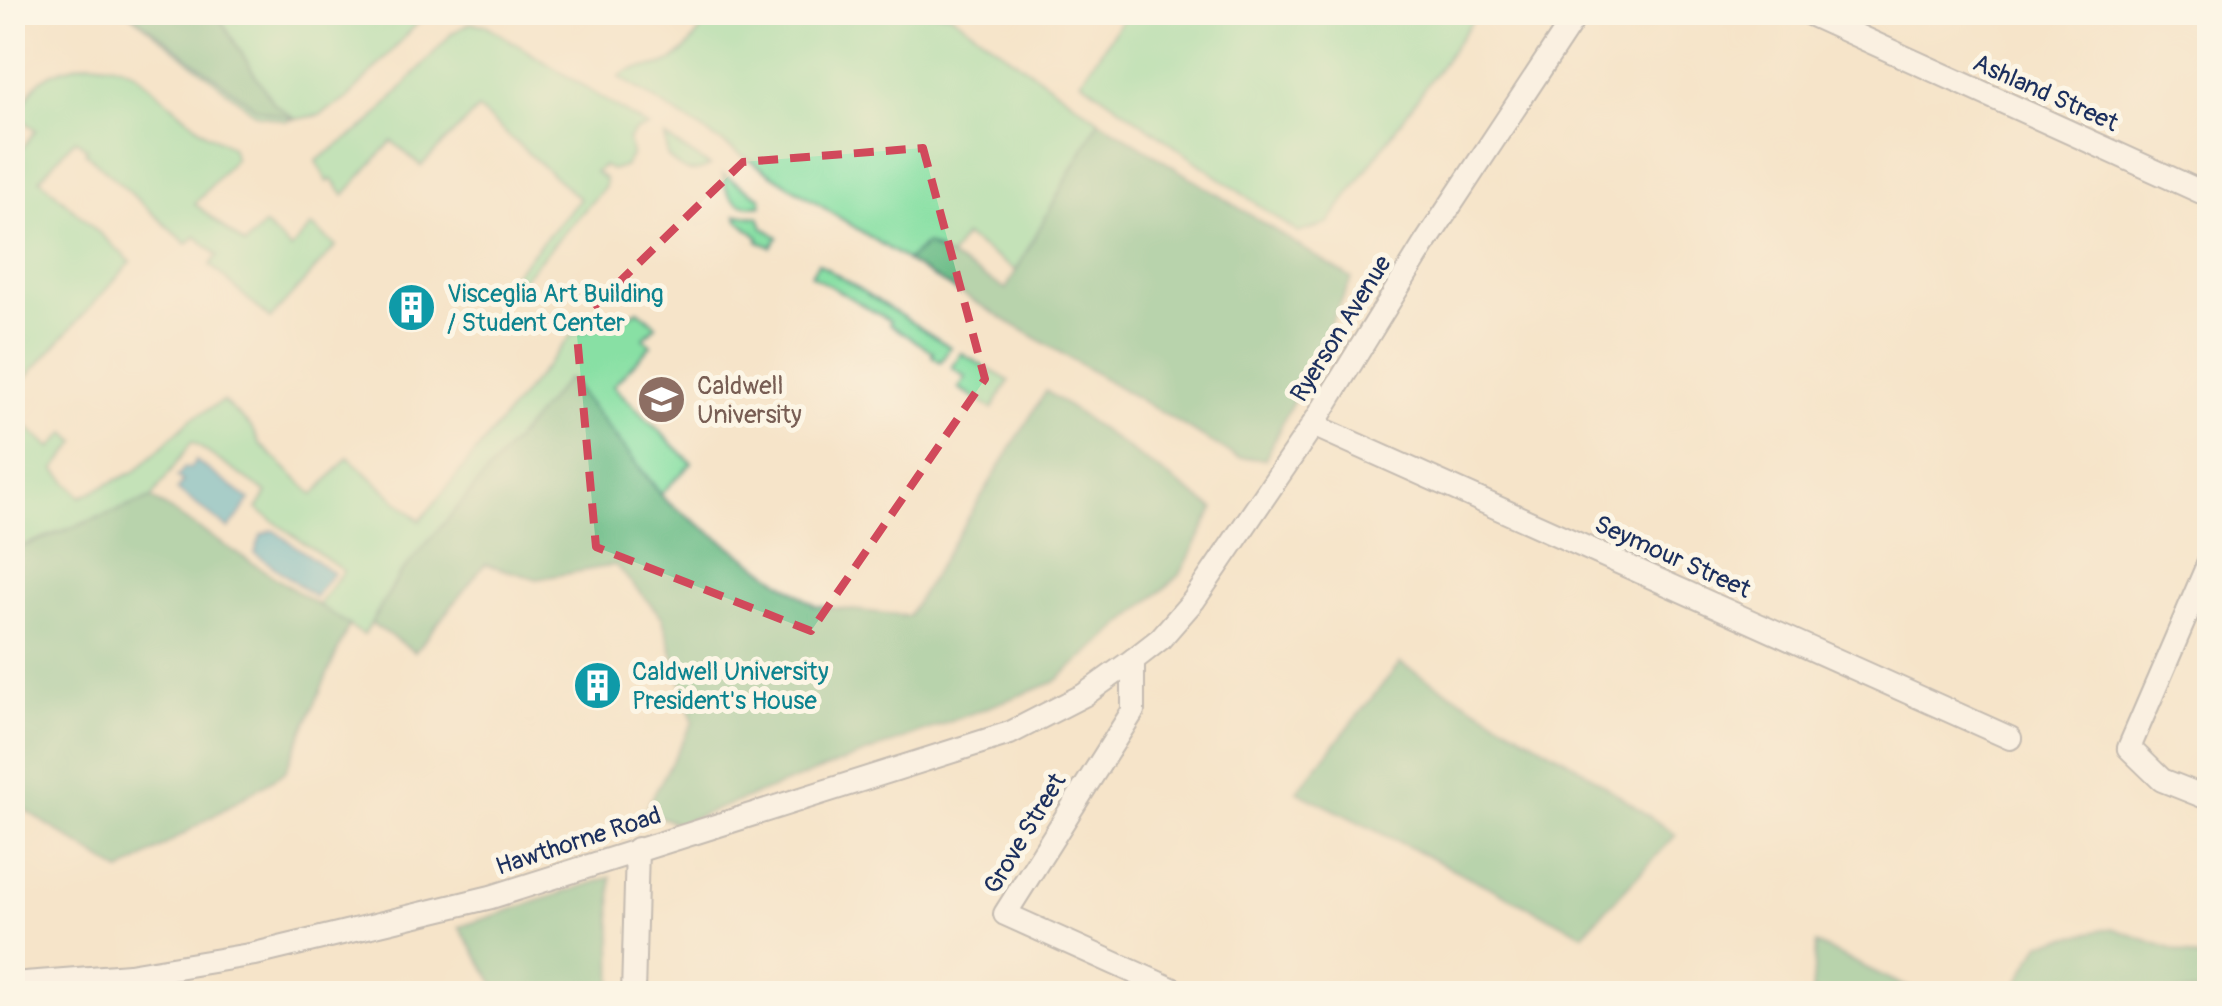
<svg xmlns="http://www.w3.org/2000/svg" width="2222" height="1006" font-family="Pangolin,sans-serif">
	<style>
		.green { fill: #88e0a4; stroke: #528881; stroke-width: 2.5 }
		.forest { fill: #6ebe8a; stroke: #447674; stroke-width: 2.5 }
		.water { fill: #49b1c8; stroke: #327093; stroke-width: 2.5 }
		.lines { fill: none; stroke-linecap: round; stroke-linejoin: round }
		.minor-casing { stroke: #888a94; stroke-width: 26 }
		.minor { stroke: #fff; stroke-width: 22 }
		.marked { fill: none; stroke: #d1495b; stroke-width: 8; stroke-dasharray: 20 12; stroke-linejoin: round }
		.labels { text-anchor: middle; stroke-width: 10; stroke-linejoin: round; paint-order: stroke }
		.street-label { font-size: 25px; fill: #1b2f5e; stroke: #fcf5e5 }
		.culture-label { font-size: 25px; fill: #0d838f; stroke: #fcf5e5; text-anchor: start }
		.education-label { font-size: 25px; fill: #785e54; stroke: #fcf5e5; text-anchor: start }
	</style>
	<rect width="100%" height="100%" fill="#fcf5e5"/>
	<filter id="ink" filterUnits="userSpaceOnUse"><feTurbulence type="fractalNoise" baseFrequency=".01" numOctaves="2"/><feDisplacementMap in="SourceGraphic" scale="20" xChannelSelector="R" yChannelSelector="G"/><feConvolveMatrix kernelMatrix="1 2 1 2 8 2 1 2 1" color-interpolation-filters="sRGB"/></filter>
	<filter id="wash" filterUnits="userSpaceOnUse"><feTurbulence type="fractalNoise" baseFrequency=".0048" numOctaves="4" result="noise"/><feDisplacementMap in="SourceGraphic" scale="40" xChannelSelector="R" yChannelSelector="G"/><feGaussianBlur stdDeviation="2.25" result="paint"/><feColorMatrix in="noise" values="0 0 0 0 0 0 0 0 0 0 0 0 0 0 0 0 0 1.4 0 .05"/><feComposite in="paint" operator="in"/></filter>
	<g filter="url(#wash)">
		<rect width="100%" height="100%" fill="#f6e4c9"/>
		<!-- green -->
		<g class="green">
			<path d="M 129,13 L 427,13 L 348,98 L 320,115 L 286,121 L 256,114 Z"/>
			<path d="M 713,13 L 949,13 L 1099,120 L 1018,272 L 964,236 L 936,279 L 619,77 C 635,64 647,70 664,64 C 687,56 699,31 713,13 Z"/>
			<path d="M 1127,13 L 1127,12 L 1478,13 L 1328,224 L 1298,233 L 1081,80 Z"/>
			<path d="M 471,23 L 486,25 L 648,127 L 635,131 L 628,140 L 632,154 L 625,166 L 611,170 L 603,166 L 595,172 L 605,179 L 605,187 L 518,284 L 511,277 L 580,199 L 478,109 L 421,166 L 392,141 L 344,195 L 332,179 L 328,182 L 316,161 L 370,123 L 452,33 Z"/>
			<path d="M 91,62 L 118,65 L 133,71 L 204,132 L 231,147 L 235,158 L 195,204 L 245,245 L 264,225 L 291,249 L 312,226 L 336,246 L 270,319 L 210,265 L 218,256 L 196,236 L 187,244 L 85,152 L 87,149 L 75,139 L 40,179 L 131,262 L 13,392 L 13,354 L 17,351 L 12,342 L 13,160 L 36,130 L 19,117 C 35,74 48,72 91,62 Z"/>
			<path d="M 665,137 L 710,166 C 692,176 680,171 667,156 Z"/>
			<path d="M 723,174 L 761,198 L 761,205 C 737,209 725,197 723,174 Z"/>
			<path d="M 737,215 L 759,217 L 763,227 L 778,237 L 771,247 L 758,241 L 759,238 L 738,220 Z"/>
			<path d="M 818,263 L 950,347 L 941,362 L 932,356 L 933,352 L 889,324 L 890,321 L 811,275 Z"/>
			<path d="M 638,310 L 656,325 L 644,338 L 651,345 L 613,386 L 692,463 L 661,494 L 568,379 L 399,576 L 364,635 L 317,607 L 343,571 L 257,509 L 267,493 L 192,442 L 151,498 L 17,548 L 12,545 L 12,430 L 20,421 L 51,448 L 66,433 L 77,442 L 55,469 L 81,497 L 136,471 L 191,419 L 223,401 L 251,427 L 260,444 L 314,495 L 348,457 L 420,521 L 573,333 L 622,320 Z"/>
			<path d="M 961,353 L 1009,381 L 992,409 L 959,388 L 966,377 L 952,368 Z"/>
		</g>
		<!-- forest -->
		<g class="forest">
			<path d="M 130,13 L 220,13 L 222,22 L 273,103 L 297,120 L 256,108 Z"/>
			<path d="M 1099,120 L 1352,279 L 1265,459 L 1238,458 L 906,261 L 926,244 L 1006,289 Z"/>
			<path d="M 568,378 L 666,501 L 815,606 L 908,616 L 1046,391 L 1214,509 L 1180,575 L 1055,682 L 678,824 L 645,811 L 693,722 L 662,617 L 615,565 L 537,579 L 485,564 L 415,652 L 371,623 L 399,576 Z"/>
			<path d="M 151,498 L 349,625 L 285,772 L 121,872 L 13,802 L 13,547 L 19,548 Z"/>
			<path d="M 1400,663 L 1577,766 L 1676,835 L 1583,934 L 1297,791 Z"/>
			<path d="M 611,877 L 613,993 L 500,993 L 459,927 Z"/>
			<path d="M 2112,928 L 2209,962 L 2209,993 L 2012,993 L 2041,943 Z"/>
			<path d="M 1816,944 L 1919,993 L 1812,993 Z"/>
		</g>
		<!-- water -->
		<g class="water">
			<path d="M 196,461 L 250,500 L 229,529 L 177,490 L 183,481 L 177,477 L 185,467 L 189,469 Z"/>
			<path d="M 273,530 L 333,573 L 315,597 L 255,553 L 261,535 Z"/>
		</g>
	</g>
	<g filter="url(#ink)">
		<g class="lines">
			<defs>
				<g id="minor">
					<path d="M 1805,12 L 2210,196"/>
					<path d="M 1313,425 L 2010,738"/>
					<path d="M 2210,560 L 2129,748 L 2162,780 L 2210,799"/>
					<path d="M 1133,660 L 1133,711 L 1005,914 L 1183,994"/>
					<path d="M 12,984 L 129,975 L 255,954 L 491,897 L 1010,733 L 1084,695 L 1133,660 L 1160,639 L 1194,600 L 1313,425 L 1424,245 L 1578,12"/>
					<path d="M 633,994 L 637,849"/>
				</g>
			</defs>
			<!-- minor casing -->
			<use href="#minor" class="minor-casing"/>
			<!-- minor -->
			<use href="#minor" class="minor"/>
		</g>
	</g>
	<!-- marked area -->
	<path d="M0 0H2222V1006H0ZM 923,148 L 985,379 L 811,631 L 596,547 L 576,324 L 743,162 Z" fill="#f6e4c9" fill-opacity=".55" fill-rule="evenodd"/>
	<path class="marked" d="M 923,148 L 985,379 L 811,631 L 596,547 L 576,324 L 743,162 Z"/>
	<!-- icons -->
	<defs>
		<symbol id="building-disc" viewBox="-11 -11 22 22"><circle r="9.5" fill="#0f9aa8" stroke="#fcf5e5"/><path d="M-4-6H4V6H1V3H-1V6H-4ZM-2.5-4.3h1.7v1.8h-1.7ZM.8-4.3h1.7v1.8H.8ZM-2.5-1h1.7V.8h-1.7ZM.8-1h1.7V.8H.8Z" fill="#fff"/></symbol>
		<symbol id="university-disc" viewBox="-11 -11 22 22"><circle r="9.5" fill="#8d6e63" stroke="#fcf5e5"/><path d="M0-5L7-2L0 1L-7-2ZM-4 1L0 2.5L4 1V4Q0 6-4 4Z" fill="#fff"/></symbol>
	</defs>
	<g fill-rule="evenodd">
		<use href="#building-disc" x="384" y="280" width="55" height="55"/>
		<use href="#university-disc" x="634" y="372" width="55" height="55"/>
		<use href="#building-disc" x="570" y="658" width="55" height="55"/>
	</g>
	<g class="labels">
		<!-- street labels -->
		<g class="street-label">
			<text transform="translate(2046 92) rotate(24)" y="9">Ashland Street</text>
			<text transform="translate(1340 328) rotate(-58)" y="9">Ryerson Avenue</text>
			<text transform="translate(1673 556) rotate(24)" y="9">Seymour Street</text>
			<text transform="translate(1024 833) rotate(-59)" y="9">Grove Street</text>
			<text transform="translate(578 840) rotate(-18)" y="9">Hawthorne Road</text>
		</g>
		<!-- culture labels -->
		<g class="culture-label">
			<text x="447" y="302">Visceglia Art Building<tspan x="447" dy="29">/ Student Center</tspan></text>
			<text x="632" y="680">Caldwell University<tspan x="632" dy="29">President's House</tspan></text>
		</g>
		<!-- education labels -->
		<g class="education-label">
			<text x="697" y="394">Caldwell<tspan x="697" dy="29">University</tspan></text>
		</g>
	</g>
	<!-- margin -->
	<rect width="2222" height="1006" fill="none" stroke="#fcf5e5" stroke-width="50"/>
</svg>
